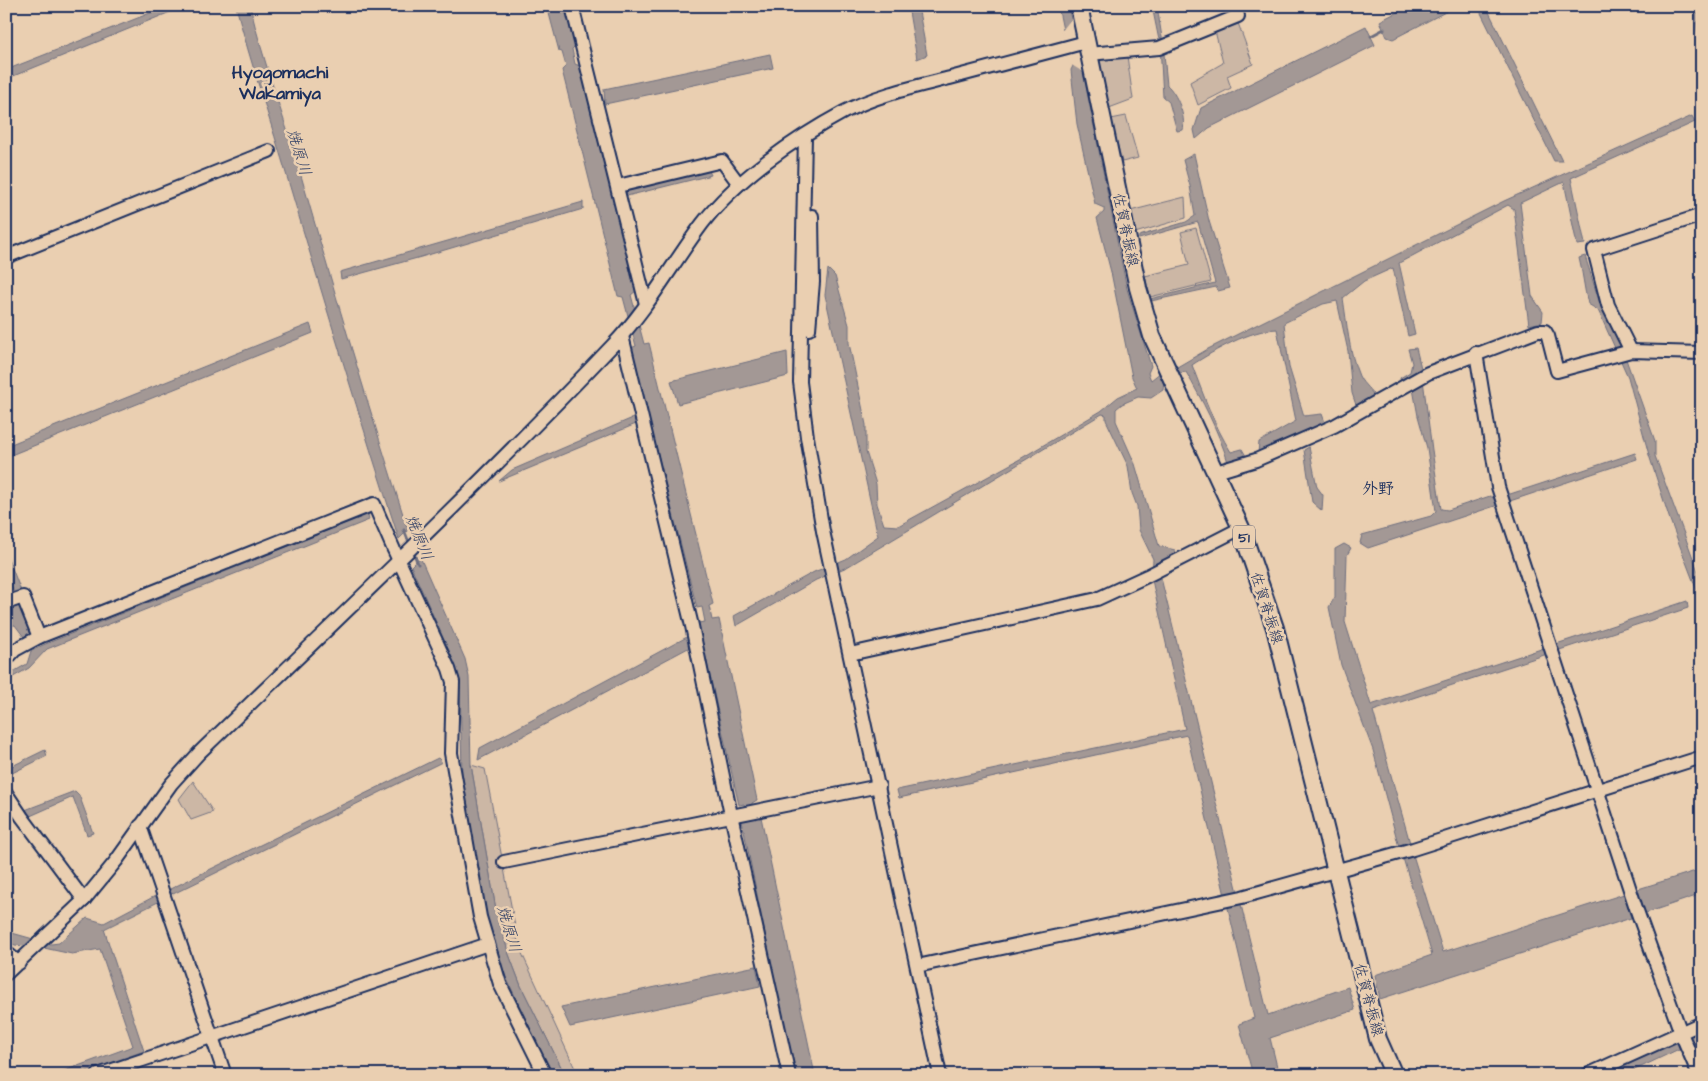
<svg xmlns="http://www.w3.org/2000/svg" width="1708" height="1081" font-family="'Architects Daughter','Klee One',sans-serif">
	<style>
		.green { fill: #ccb7a5; stroke: #747382 }
		.water { fill: #a39895; stroke: #6d6e7f }
		.pier { fill: #eacfb1 }
		.lines { fill: none; stroke-linecap: round; stroke-linejoin: round }
		.stream { stroke: #6d6e7f; stroke-width: 3 }
		.minor-casing { stroke: #1b2f5e; stroke-width: 16 }
		.major-casing { stroke: #1b2f5e; stroke-width: 20 }
		.minor { stroke: #eacfb1; stroke-width: 12 }
		.major { stroke: #eacfb1; stroke-width: 16 }
		.labels { text-anchor: middle; stroke-width: 5; stroke-linejoin: round; paint-order: stroke }
		.shield { fill: #eacfb1; stroke: #595f77; stroke-width: 1 }
		.shield-label { font-size: 14px; font-weight: bold; fill: #1b2f5e }
		.street-label { font-size: 15px; fill: #1b2f5e; stroke: #eacfb1 }
		.water-label { font-size: 16px; font-style: italic; fill: #2f3f66; stroke: #eacfb1 }
		.neighbourhood-label { font-size: 16px; font-weight: bold; fill: #1b2f5e; stroke: #eacfb1 }
		.quarter-label { font-size: 18px; font-weight: bold; fill: #1b2f5e; stroke: #eacfb1 }
	</style>
	<rect width="100%" height="100%" fill="#eacfb1"/>
	<filter id="ink" filterUnits="userSpaceOnUse"><feTurbulence type="fractalNoise" baseFrequency=".02" numOctaves="2"/><feDisplacementMap in="SourceGraphic" scale="10" xChannelSelector="R" yChannelSelector="G"/><feConvolveMatrix kernelMatrix="1 2 1 2 8 2 1 2 1" color-interpolation-filters="sRGB"/></filter>
	<g filter="url(#ink)">
		<!-- green -->
		<g class="green">
			<path d="M 1238,23 L 1253,64 L 1227,76 L 1231,88 L 1198,105 L 1190,82 L 1223,63 L 1215,31 Z"/>
			<path d="M 1127,56 L 1133,99 L 1109,108 L 1099,59 Z"/>
			<path d="M 1126,116 L 1138,158 L 1122,162 L 1111,119 Z"/>
			<path d="M 1185,197 L 1186,218 L 1135,233 L 1130,211 Z"/>
			<path d="M 1196,228 L 1211,282 L 1150,297 L 1145,276 L 1189,265 L 1181,232 Z"/>
			<path d="M 471,765 L 485,769 L 519,947 L 578,1075 L 565,1075 L 521,986 L 508,952 L 495,904 Z"/>
			<path d="M 193,781 L 213,812 L 191,820 L 179,799 Z"/>
		</g>
		<!-- water -->
		<g class="water">
			<path d="M 168,6 L 185,6 L 6,79 L 6,70 Z"/>
			<path d="M 236,6 L 250,6 C 263,60 282,112 298,165 C 333,288 369,409 408,530 L 399,539 C 360,420 324,300 288,180 C 271,122 251,65 236,6 Z"/>
			<path d="M 547,6 L 565,6 L 575,46 L 572,49 L 575,64 L 580,66 L 636,291 L 631,295 L 644,344 L 649,343 L 713,604 L 709,606 L 712,620 L 719,619 L 757,800 L 752,803 L 754,818 L 761,817 L 815,1075 L 794,1075 L 742,821 L 747,819 L 744,804 L 739,805 L 698,623 L 705,622 L 702,607 L 697,608 L 631,348 L 636,346 L 623,297 L 618,296 L 562,70 L 566,66 L 562,52 L 559,51 Z"/>
			<path d="M 908,6 L 918,6 L 927,55 L 917,59 Z"/>
			<path d="M 1058,6 L 1068,6 L 1071,19 L 1069,22 L 1080,70 L 1083,72 L 1127,289 L 1151,366 L 1148,373 L 1151,380 L 1161,372 L 1164,380 L 1163,390 L 1151,398 L 1138,397 L 1122,404 L 1116,409 L 1116,421 L 1135,464 L 1159,546 L 1175,550 L 1176,554 L 1160,562 L 1161,578 L 1268,1015 L 1348,987 L 1355,1010 L 1270,1038 L 1279,1075 L 1253,1075 L 1239,1024 L 1254,1018 L 1187,735 L 899,798 L 897,790 L 1185,729 L 1152,580 L 1153,559 L 1139,530 L 1137,506 L 1132,493 L 1128,466 L 1106,420 L 1106,415 L 1102,414 L 847,567 L 816,580 L 736,626 L 734,616 L 814,572 L 846,559 L 878,536 L 825,295 L 828,269 L 835,276 L 849,325 L 849,343 L 866,425 L 866,452 L 876,484 L 877,504 L 884,525 L 898,526 L 1020,459 L 1101,411 L 1118,397 L 1137,388 L 1132,377 L 1111,272 L 1097,218 L 1104,212 L 1104,208 L 1095,204 L 1077,124 L 1071,70 L 1073,66 L 1064,28 L 1063,30 Z"/>
			<path d="M 1152,6 L 1157,6 L 1163,44 L 1167,85 C 1177,94 1186,116 1183,130 L 1177,131 L 1169,102 L 1163,97 L 1160,45 Z"/>
			<path d="M 1409,6 L 1457,6 L 1393,39 L 1387,37 L 1380,21 Z"/>
			<path d="M 1486,6 L 1562,161 L 1554,161 L 1479,9 Z"/>
			<path d="M 1695,6 L 1702,6 L 1702,88 Z"/>
			<path d="M 1366,26 L 1375,45 L 1209,128 L 1196,139 L 1194,130 L 1201,108 Z"/>
			<path d="M 770,54 L 773,68 L 605,104 L 604,89 Z"/>
			<path d="M 1692,116 L 1695,122 L 1571,178 L 1585,244 L 1577,245 L 1564,182 L 1520,203 L 1532,296 L 1543,312 L 1542,322 L 1529,325 L 1514,209 L 1508,205 L 1399,263 L 1415,334 L 1408,336 L 1393,268 L 1364,281 L 1343,298 C 1347,324 1349,352 1359,376 C 1364,386 1371,389 1375,398 L 1357,408 L 1352,393 L 1348,351 L 1337,301 L 1323,304 L 1284,323 L 1289,367 L 1304,416 L 1322,414 L 1326,425 L 1258,454 L 1259,442 L 1296,421 L 1277,329 C 1250,330 1215,350 1192,365 C 1203,394 1214,425 1231,452 L 1242,449 L 1246,456 L 1228,462 C 1218,430 1202,400 1186,372 L 1174,374 L 1172,370 L 1208,349 L 1504,201 Z"/>
			<path d="M 1194,154 L 1209,221 L 1230,288 L 1218,291 L 1216,287 L 1151,301 L 1150,299 L 1215,283 L 1198,222 L 1139,239 L 1139,236 L 1186,222 L 1195,216 L 1190,186 L 1183,160 Z"/>
			<path d="M 708,169 L 711,175 L 627,196 L 626,190 Z"/>
			<path d="M 583,202 L 583,209 L 421,257 L 341,279 L 340,272 Z"/>
			<path d="M 1585,256 L 1600,304 L 1622,348 L 1655,441 L 1655,456 L 1702,582 L 1702,604 L 1670,520 L 1649,455 L 1628,377 L 1598,310 L 1588,304 C 1584,288 1583,274 1579,258 Z"/>
			<path d="M 310,324 L 313,333 L 6,457 L 6,446 Z"/>
			<path d="M 1416,348 L 1422,372 L 1432,450 L 1441,509 L 1448,510 L 1490,496 L 1495,499 L 1635,453 L 1637,459 L 1368,548 L 1360,543 L 1362,535 L 1431,516 L 1436,511 L 1427,448 L 1418,416 L 1411,378 L 1401,383 L 1400,378 L 1410,372 L 1412,363 L 1408,349 Z"/>
			<path d="M 787,352 L 788,376 L 678,404 L 671,381 Z"/>
			<path d="M 635,417 L 636,424 L 499,481 L 512,470 Z"/>
			<path d="M 1309,447 L 1317,487 L 1323,495 L 1322,511 L 1312,502 L 1304,450 Z"/>
			<path d="M 368,514 L 369,520 L 47,649 L 29,668 L 6,681 L 6,676 L 27,664 L 31,651 L 43,645 Z"/>
			<path d="M 1344,544 L 1351,548 L 1347,555 L 1345,622 L 1371,705 L 1687,601 L 1688,608 L 1373,711 L 1410,843 L 1399,847 L 1373,750 L 1341,665 L 1329,607 L 1335,597 L 1335,549 Z"/>
			<path d="M 6,553 L 21,591 L 14,593 L 6,573 Z"/>
			<path d="M 420,557 L 465,659 L 469,677 L 471,765 L 495,904 L 508,952 L 521,986 L 565,1075 L 552,1075 L 498,960 L 485,914 L 462,774 L 460,681 L 454,662 L 411,566 Z"/>
			<path d="M 19,605 L 30,631 L 24,637 L 15,625 L 6,626 L 6,610 Z"/>
			<path d="M 687,637 L 690,647 L 478,760 L 480,748 Z"/>
			<path d="M 45,750 L 47,756 L 6,776 L 6,769 Z"/>
			<path d="M 438,758 L 442,762 L 173,894 L 172,893 L 159,898 L 160,901 L 104,929 L 144,1051 L 87,1071 L 88,1075 L 85,1075 L 84,1072 L 76,1075 L 53,1075 L 133,1046 L 100,949 L 72,954 L 44,948 L 15,945 L 6,941 L 6,928 L 12,933 L 51,944 L 59,943 L 87,918 L 104,923 L 157,895 L 159,897 L 171,891 L 170,889 Z"/>
			<path d="M 75,791 L 79,795 L 93,833 L 87,835 L 73,797 L 28,817 L 25,810 Z"/>
			<path d="M 1413,855 L 1443,952 L 1624,894 L 1627,903 L 1638,899 L 1635,890 L 1702,869 L 1702,894 L 1643,914 L 1639,904 L 1628,908 L 1631,918 L 1380,999 L 1375,975 L 1432,955 L 1403,858 Z"/>
			<path d="M 756,966 L 760,986 L 570,1027 L 561,1007 Z"/>
			<path d="M 1702,1027 L 1702,1043 L 1681,1048 L 1624,1075 L 1602,1075 L 1674,1040 L 1679,1043 L 1689,1039 L 1691,1032 Z"/>
		</g>
		<!-- pier -->
		<path class="pier" d="M 1071,19 L 1083,72 L 1070,64 L 1063,32 L 1061,32 Z"/>
		<g class="lines">
			<!-- stream -->
			<g class="stream">
				<path d="M 1371,36 L 1384,29"/>
				<path d="M 404,530 L 410,545"/>
				<path d="M 413,551 L 418,564"/>
			</g>
			<defs>
				<g id="minor">
					<path d="M 572,6 L 646,304"/>
					<path d="M 1088,54 L 1159,48 L 1238,16 L 1235,6"/>
					<path d="M 805,136 L 800,382 L 807,437 L 823,531 L 940,1075"/>
					<path d="M 618,186 L 722,161 L 739,184"/>
					<path d="M 6,257 L 269,151"/>
					<path d="M 809,329 L 813,282 L 812,216"/>
					<path d="M 622,336 L 692,626 L 731,815 L 789,1075"/>
					<path d="M 1631,351 L 1608,305 L 1594,250 L 1702,215"/>
					<path d="M 1476,353 L 1498,487 L 1636,908 L 1681,1033 L 1699,1075"/>
					<path d="M 1216,472 L 1256,460 L 1334,426 L 1428,373 L 1538,331 L 1545,331 L 1548,336 L 1557,371 L 1631,351 L 1702,353"/>
					<path d="M 6,603 L 23,597 L 39,637"/>
					<path d="M 850,654 L 1097,599 L 1147,576 L 1241,528"/>
					<path d="M 6,660 L 15,650 L 39,637 L 374,504 L 394,550 L 449,669 L 453,682 L 451,753 L 480,917 L 500,984 L 545,1075"/>
					<path d="M 6,793 L 22,817 L 84,900"/>
					<path d="M 140,826 L 225,1075"/>
					<path d="M 504,862 L 879,786"/>
					<path d="M 6,952 L 19,963"/>
					<path d="M 917,966 L 1242,897 L 1413,849 L 1702,757"/>
					<path d="M 6,974 L 84,900 L 116,861 L 171,784 L 199,753 C 338,619 479,486 612,346 C 648,309 672,264 702,224 C 736,179 794,139 844,112 C 877,95 914,87 950,78 C 995,66 1040,54 1086,42"/>
					<path d="M 98,1075 L 488,944"/>
					<path d="M 1587,1075 L 1702,1023"/>
				</g>
				<path id="major" d="M 1079,6 L 1138,288 L 1152,336 L 1241,528 L 1275,628 L 1378,1039 L 1394,1075"/>
			</defs>
			<!-- minor casing -->
			<use href="#minor" class="minor-casing"/>
			<!-- major casing -->
			<use href="#major" class="major-casing"/>
			<!-- minor -->
			<use href="#minor" class="minor"/>
			<!-- major -->
			<use href="#major" class="major"/>
		</g>
	</g>
	<g class="labels">
		<!-- shield labels -->
		<rect class="shield" x="1233" y="525.5" width="22" height="23" rx="4"/>
		<g class="shield-label">
			<text x="1244" y="542">51</text>
		</g>
		<!-- street labels -->
		<g class="street-label">
			<text transform="translate(1126 230) rotate(78)" y="5">佐賀脊振線</text>
			<text transform="translate(1267 608) rotate(72)" y="5">佐賀脊振線</text>
			<text transform="translate(1369 1000) rotate(75)" y="5">佐賀脊振線</text>
		</g>
		<!-- water labels -->
		<g class="water-label">
			<text transform="translate(300 152) rotate(73)" y="6">焼原川</text>
			<text transform="translate(420 537) rotate(68)" y="6">焼原川</text>
			<text transform="translate(510 929) rotate(74)" y="6">焼原川</text>
		</g>
		<!-- neighbourhood labels -->
		<g class="neighbourhood-label">
			<text x="1378" y="494">外野</text>
		</g>
		<!-- quarter labels -->
		<g class="quarter-label">
			<text x="280" y="78">Hyogomachi<tspan x="280" dy="21">Wakamiya</tspan></text>
		</g>
	</g>
	<!-- margin -->
	<rect width="1708" height="1081" fill="none" stroke="#eacfb1" stroke-width="25"/>
	<rect x="12" y="12" width="1683" height="1056" fill="none" stroke="#1b2f5e" stroke-width="2" filter="url(#ink)"/>
</svg>
